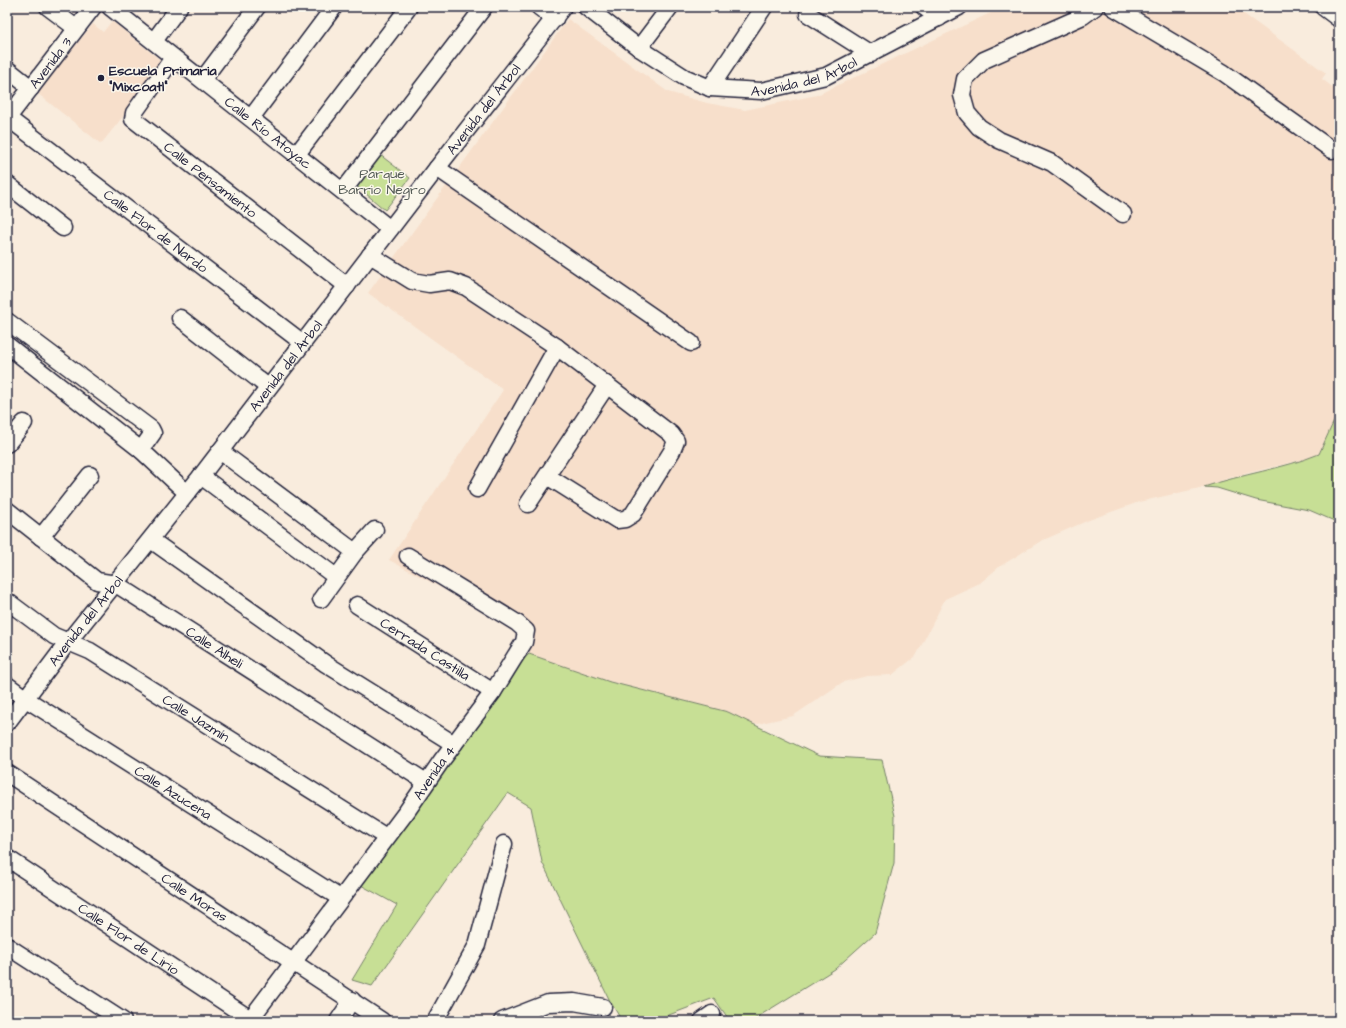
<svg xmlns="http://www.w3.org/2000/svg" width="1346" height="1028" font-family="'Architects Daughter',sans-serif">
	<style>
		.built { fill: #f7dfcb }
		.green { fill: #c7df95; stroke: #748068 }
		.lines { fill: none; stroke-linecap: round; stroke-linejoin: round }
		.minor-casing { stroke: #22223b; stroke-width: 19 }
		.minor { stroke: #fbf7ec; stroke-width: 16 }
		.poi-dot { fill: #22223b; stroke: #fbf7ec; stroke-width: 1.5 }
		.labels { text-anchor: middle; stroke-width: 3; stroke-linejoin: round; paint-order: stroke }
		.street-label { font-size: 14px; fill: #22223b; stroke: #fbf7ec }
		.poi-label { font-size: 14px; font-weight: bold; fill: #22223b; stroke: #fbf7ec; text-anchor: start }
		.park-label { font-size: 14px; fill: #545b56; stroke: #fbf7ec }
	</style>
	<rect width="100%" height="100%" fill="#f9ecdd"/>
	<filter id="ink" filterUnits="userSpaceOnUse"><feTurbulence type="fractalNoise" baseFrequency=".025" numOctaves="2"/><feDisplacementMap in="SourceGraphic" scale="8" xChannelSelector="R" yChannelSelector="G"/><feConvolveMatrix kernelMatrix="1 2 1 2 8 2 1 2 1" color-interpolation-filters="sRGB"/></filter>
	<g filter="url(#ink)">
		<!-- built -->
		<g class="built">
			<path d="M 1003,7 L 1234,7 L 1326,73 L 1322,79 L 1339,92 L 1339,410 L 1319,454 L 1306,459 L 1232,477 L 1204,487 L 1139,502 L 1089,520 L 1041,541 L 999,567 L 980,583 L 945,599 L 916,656 L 892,675 L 867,676 L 843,682 L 793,716 L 753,725 L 728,712 L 610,682 L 529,654 L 525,632 L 389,560 L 503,390 L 368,293 L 568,19 L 668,92 L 707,103 L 745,110 L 817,95 Z"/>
			<path d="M 112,21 L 165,64 L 101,144 L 37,93 L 93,24 L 103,32 Z"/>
		</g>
		<!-- green -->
		<g class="green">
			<path d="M 375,151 L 410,178 L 385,210 L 352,182 Z"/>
			<path d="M 1339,410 L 1339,523 L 1309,510 L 1256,500 L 1217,488 L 1204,487 C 1242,474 1283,469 1319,454 Z"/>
			<path d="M 529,654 L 610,682 L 728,712 L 819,756 L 882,760 L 895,816 L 894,863 L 875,933 L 835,969 L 751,1021 L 730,1021 L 714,998 L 653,1021 L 622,1021 L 610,1001 L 542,862 L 531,807 L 508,793 L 372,986 L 352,980 L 397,905 L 359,884 L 493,692 Z"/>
		</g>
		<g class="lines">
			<defs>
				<g id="minor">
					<path d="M 48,7 L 76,28"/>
					<path id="s1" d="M 110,7 L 390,229"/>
					<path d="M 539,7 L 555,19"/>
					<path id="s2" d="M 586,7 L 639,48 L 684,77 L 710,88 L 761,91 L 826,76 L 959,7"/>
					<path d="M 924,7 L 939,18"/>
					<path d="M 1095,7 L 1083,16 L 984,60 L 965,79 L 962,95 L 967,113 L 979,127 L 999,140 L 1052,163 L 1123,214"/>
					<path d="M 1113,7 L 1224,73 L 1332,150"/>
					<path d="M 1323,7 L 1339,19"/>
					<path d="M 808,14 L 871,54"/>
					<path d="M 154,41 L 179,7"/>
					<path d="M 639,48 L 670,7"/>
					<path id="s3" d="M 173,58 L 134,113 L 133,119 L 347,286"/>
					<path d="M 7,69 L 31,88"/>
					<path d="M 203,79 L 257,7"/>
					<path d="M 710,88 L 764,7"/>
					<path id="s4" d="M 8,118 L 303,343"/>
					<path d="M 251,118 L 334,7"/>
					<path id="s5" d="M 7,119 L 93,7"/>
					<path d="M 297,154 L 409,7"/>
					<path d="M 437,168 L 691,343"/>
					<path d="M 7,184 L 63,228"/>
					<path d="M 343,191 L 484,7"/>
					<path d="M 370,255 L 412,281 L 429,284 L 450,281 L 466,287 L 557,347 L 671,434 L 676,441 L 672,451 L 633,514 L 625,519 L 617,520 L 547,476"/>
					<path d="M 180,318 L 268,387"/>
					<path d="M 7,321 L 151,429 L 153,433 L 141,450"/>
					<path d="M 7,345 L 141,450 L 187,493"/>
					<path d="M 7,444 L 24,423"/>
					<path d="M 220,451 L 355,552"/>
					<path d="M 201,476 L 336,577"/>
					<path d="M 477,489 L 557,347"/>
					<path d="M 528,504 L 607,385"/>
					<path id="s6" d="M 7,510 L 97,581 L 116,584 L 426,782"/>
					<path d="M 41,537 L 90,475"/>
					<path d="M 151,540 L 326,664 L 454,744"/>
					<path d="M 321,599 L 355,552 L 375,530"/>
					<path id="s7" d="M 7,601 L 54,636 L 90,651 L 386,837"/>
					<path id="s8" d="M 357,605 L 493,692"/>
					<path id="s9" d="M 7,685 L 26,699 L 340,898"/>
					<path id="s10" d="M 7,723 L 68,642 L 201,476 L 437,168 L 563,7"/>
					<path id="s11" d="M 7,773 L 382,1021"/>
					<path id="s12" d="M 7,858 L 250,1019"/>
					<path d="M 7,946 L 123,1021"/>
					<path id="s13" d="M 249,1021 L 407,811 L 442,760 L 493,692 L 524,642 L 526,631 L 517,623 L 408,556"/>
					<path d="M 338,1021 L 352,1000"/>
					<path d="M 435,1021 L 477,945 L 504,844"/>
					<path d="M 502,1021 L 548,1003 L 574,1002 L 603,1007"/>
					<path d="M 702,1021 L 712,1014"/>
				</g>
			</defs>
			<!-- minor casing -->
			<use href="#minor" class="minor-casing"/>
			<!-- minor -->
			<use href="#minor" class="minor"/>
		</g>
	</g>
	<!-- markers -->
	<circle class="poi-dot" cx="101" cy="78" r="4"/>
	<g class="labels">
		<!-- street labels -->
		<g class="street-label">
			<text dy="5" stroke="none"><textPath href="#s5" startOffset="71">Avenida 3</textPath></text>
			<text dy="5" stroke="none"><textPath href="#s2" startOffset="245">Avenida del Árbol</textPath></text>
			<text dy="5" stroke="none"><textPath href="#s10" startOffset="777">Avenida del Árbol</textPath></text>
			<text dy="5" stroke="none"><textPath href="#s1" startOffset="202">Calle Río Atoyac</textPath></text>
			<text dy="5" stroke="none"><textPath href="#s3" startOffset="172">Calle Pensamiento</textPath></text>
			<text dy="5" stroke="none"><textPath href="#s4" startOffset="186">Calle Flor de Nardo</textPath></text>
			<text dy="5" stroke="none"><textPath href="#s10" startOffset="453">Avenida del Árbol</textPath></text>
			<text dy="5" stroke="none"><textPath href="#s10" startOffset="129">Avenida del Árbol</textPath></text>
			<text dy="5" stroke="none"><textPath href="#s6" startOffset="251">Calle Alheli</textPath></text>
			<text dy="5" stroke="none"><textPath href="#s8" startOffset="81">Cerrada Castilla</textPath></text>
			<text dy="5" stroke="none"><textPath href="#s7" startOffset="223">Calle Jazmín</textPath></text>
			<text dy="5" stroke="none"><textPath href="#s13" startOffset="310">Avenida 4</textPath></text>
			<text dy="5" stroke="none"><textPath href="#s9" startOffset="198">Calle Azucena</textPath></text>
			<text dy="5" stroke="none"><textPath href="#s11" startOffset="225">Calle Moras</textPath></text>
			<text dy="5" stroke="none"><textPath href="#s12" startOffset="146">Calle Flor de Lirio</textPath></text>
		</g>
		<!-- poi labels -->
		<g class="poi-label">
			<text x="109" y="75">Escuela Primaria<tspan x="109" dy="16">"Mixcoatl"</tspan></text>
		</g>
		<!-- park labels -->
		<g class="park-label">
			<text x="382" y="178">Parque<tspan x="382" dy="16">Barrio Negro</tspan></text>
		</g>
	</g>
	<!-- margin -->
	<rect width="1346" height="1028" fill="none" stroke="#fbf7ec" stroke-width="24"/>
	<rect x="12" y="12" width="1322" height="1004" fill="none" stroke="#22223b" stroke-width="1.5" filter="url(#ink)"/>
</svg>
